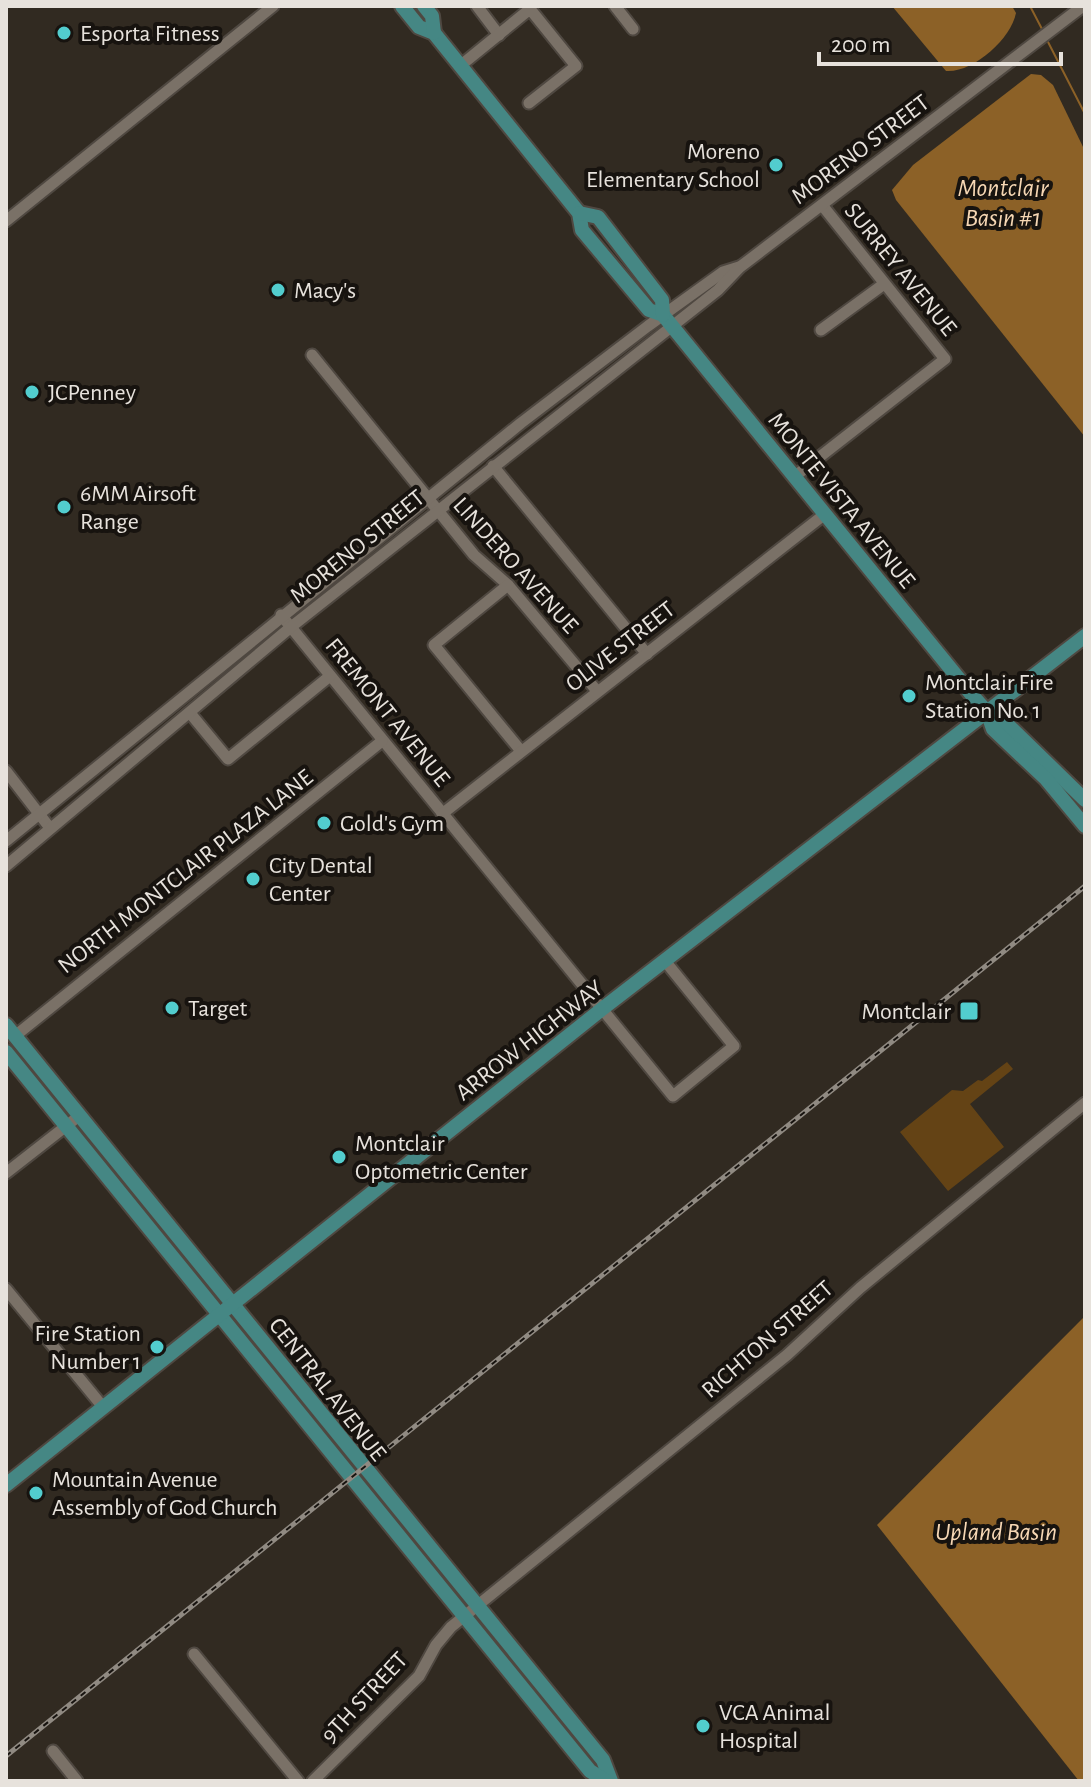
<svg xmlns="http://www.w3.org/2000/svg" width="1091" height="1787" font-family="'Alegreya Sans',sans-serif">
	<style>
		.green { fill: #644315 }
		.water { fill: #8c6127 }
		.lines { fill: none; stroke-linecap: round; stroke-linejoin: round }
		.stream { stroke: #8c6127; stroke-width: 2 }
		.minor-casing { stroke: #4f4841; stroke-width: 15 }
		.major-casing { stroke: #4f4841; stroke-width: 18 }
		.minor { stroke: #7a7167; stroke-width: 11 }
		.major { stroke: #458784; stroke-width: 14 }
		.rail-casing { stroke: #908a82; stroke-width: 5 }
		.rail { stroke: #17130f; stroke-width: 2; stroke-dasharray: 6; stroke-linecap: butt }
		.poi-dot { fill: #52cdce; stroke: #17130f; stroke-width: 3 }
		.labels { text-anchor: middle; stroke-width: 8; stroke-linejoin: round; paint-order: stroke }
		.poi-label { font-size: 24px; fill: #e7e2dc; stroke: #17130f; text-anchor: start }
		.street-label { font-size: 24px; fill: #e7e2dc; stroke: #17130f }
		.water-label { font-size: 26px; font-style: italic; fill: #f6d7b4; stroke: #17130f }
	</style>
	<rect width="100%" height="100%" fill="#312a21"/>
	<!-- green -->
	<path class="green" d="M 1007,1062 L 1013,1069 L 970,1104 L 1004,1147 L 948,1191 L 900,1132 L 952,1090 L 963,1091 L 978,1080 L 982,1081 Z"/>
	<!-- water -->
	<g class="water">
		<path d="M 892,6 L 1012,6 L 1016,13 C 1011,39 973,73 946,71 Z"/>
		<path d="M 1031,74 L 1041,75 L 1053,85 L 1085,151 L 1085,437 L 896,200 L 892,190 L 913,165 Z"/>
		<path d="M 1085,1316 L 1085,1781 L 1079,1781 L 877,1525 Z"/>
	</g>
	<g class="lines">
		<!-- stream -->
		<g class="stream">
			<path d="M 1030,6 L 1043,31"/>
			<path d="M 1047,40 L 1085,114"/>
		</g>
		<defs>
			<g id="minor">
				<path d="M 477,6 L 499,35"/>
				<path d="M 615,6 L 633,29"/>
				<path d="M 460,66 L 530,9 L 576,66 L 529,103"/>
				<path d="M 6,221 L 273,6"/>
				<path d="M 821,330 L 884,284"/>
				<path d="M 312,355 L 474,555 L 508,585 L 597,691"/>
				<path d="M 493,466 L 647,654"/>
				<path d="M 794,477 L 945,359 L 822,205"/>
				<path d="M 508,585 L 434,645 L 521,751"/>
				<path d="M 281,615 L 673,1096 L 734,1046 L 665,961"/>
				<path d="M 190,713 L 228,759 L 330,676"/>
				<path d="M 6,771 L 50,828"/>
				<path d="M 442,814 L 825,514"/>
				<path d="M 6,841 L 521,423 L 648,326 L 723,272 L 739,267"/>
				<path d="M 6,866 L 291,627 L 718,290 L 740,267 L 1083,6"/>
				<path d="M 15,1036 L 382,741"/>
				<path d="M 6,1173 L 79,1116"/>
				<path d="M 6,1289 L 103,1407"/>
				<path d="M 194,1654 L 298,1781"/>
				<path d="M 53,1751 L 77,1781"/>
				<path d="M 313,1781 L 419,1676 L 436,1645 L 451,1627 L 787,1355 L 860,1288 L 1085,1103"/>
			</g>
			<g id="major">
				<path d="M 402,6 L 419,27 L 434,33 L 579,213 L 582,230 L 649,310 L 663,315 L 972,695 L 987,712 L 1004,721 L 1085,800"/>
				<path d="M 424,6 L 432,16 L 434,33"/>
				<path d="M 579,213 L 598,217 L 662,300 L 663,315"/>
				<path d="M 987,712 L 993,729 L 1046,779 L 1085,826"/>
				<path d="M 6,1025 L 603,1760 L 611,1781"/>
				<path d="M 6,1052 L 590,1771 L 606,1781"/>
				<path d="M 6,1485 L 602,1009 L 1085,636"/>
			</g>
		</defs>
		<!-- minor casing -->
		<use href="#minor" class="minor-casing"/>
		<!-- major casing -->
		<use href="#major" class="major-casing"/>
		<!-- minor -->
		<use href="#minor" class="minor"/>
		<!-- major -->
		<use href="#major" class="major"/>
		<defs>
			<path id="rail" d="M 6,1756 L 1085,886"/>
		</defs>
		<!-- rail casing -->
		<use href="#rail" class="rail-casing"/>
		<!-- rail -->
		<use href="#rail" class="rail"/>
	</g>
	<!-- markers -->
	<g class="poi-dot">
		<circle cx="64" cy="33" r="8"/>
		<circle cx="776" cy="165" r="8"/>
		<circle cx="278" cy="290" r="8"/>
		<circle cx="32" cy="392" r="8"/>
		<circle cx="64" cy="507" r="8"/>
		<circle cx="909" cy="696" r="8"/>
		<circle cx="324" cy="823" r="8"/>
		<circle cx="253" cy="879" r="8"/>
		<circle cx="172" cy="1008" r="8"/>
		<rect x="959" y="1001" width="20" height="20" rx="4"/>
		<circle cx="339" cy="1157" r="8"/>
		<circle cx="157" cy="1347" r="8"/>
		<circle cx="36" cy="1493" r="8"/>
		<circle cx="703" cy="1726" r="8"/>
	</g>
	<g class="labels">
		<!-- poi labels -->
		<g class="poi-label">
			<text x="80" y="41">Esporta Fitness</text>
			<text x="760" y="159" text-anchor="end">Moreno<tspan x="760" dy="28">Elementary School</tspan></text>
			<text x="294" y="298">Macy's</text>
			<text x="48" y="400">JCPenney</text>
			<text x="80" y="501">6MM Airsoft<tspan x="80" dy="28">Range</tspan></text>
			<text x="925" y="690">Montclair Fire<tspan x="925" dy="28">Station No. 1</tspan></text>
			<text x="340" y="831">Gold's Gym</text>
			<text x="269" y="873">City Dental<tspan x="269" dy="28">Center</tspan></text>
			<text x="188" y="1016">Target</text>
			<text x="951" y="1019" text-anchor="end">Montclair</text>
			<text x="355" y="1151">Montclair<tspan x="355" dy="28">Optometric Center</tspan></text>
			<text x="141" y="1341" text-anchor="end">Fire Station<tspan x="141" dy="28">Number 1</tspan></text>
			<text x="52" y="1487">Mountain Avenue<tspan x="52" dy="28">Assembly of God Church</tspan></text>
			<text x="719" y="1720">VCA Animal<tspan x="719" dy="28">Hospital</tspan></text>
		</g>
		<!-- street labels -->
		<g class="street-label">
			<text transform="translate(860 149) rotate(-37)" y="8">MORENO STREET</text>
			<text transform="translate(901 269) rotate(51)" y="8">SURREY AVENUE</text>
			<text transform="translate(842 500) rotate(51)" y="8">MONTE VISTA AVENUE</text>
			<text transform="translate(357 546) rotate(-39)" y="8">MORENO STREET</text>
			<text transform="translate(516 565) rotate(48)" y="8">LINDERO AVENUE</text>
			<text transform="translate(620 646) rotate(-38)" y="8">OLIVE STREET</text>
			<text transform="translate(388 712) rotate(51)" y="8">FREMONT AVENUE</text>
			<text transform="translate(185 871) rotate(-38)" y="8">NORTH MONTCLAIR PLAZA LANE</text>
			<text transform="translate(529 1040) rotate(-38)" y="8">ARROW HIGHWAY</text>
			<text transform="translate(767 1339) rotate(-41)" y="8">RICHTON STREET</text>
			<text transform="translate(328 1389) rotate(52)" y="8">CENTRAL AVENUE</text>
			<text transform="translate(364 1697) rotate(-47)" y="8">9TH STREET</text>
		</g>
		<!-- water labels -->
		<g class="water-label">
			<text x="1003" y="196">Montclair<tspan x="1003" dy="30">Basin #1</tspan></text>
			<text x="996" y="1540">Upland Basin</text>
		</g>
	</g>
	<!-- border -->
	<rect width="1091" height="1787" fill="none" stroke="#e7e2dc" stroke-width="16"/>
	<!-- scale -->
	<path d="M819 52v12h242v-12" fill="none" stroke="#e7e2dc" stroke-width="4"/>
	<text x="831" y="52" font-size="24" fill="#e7e2dc" stroke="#17130f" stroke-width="6" paint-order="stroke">200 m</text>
</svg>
